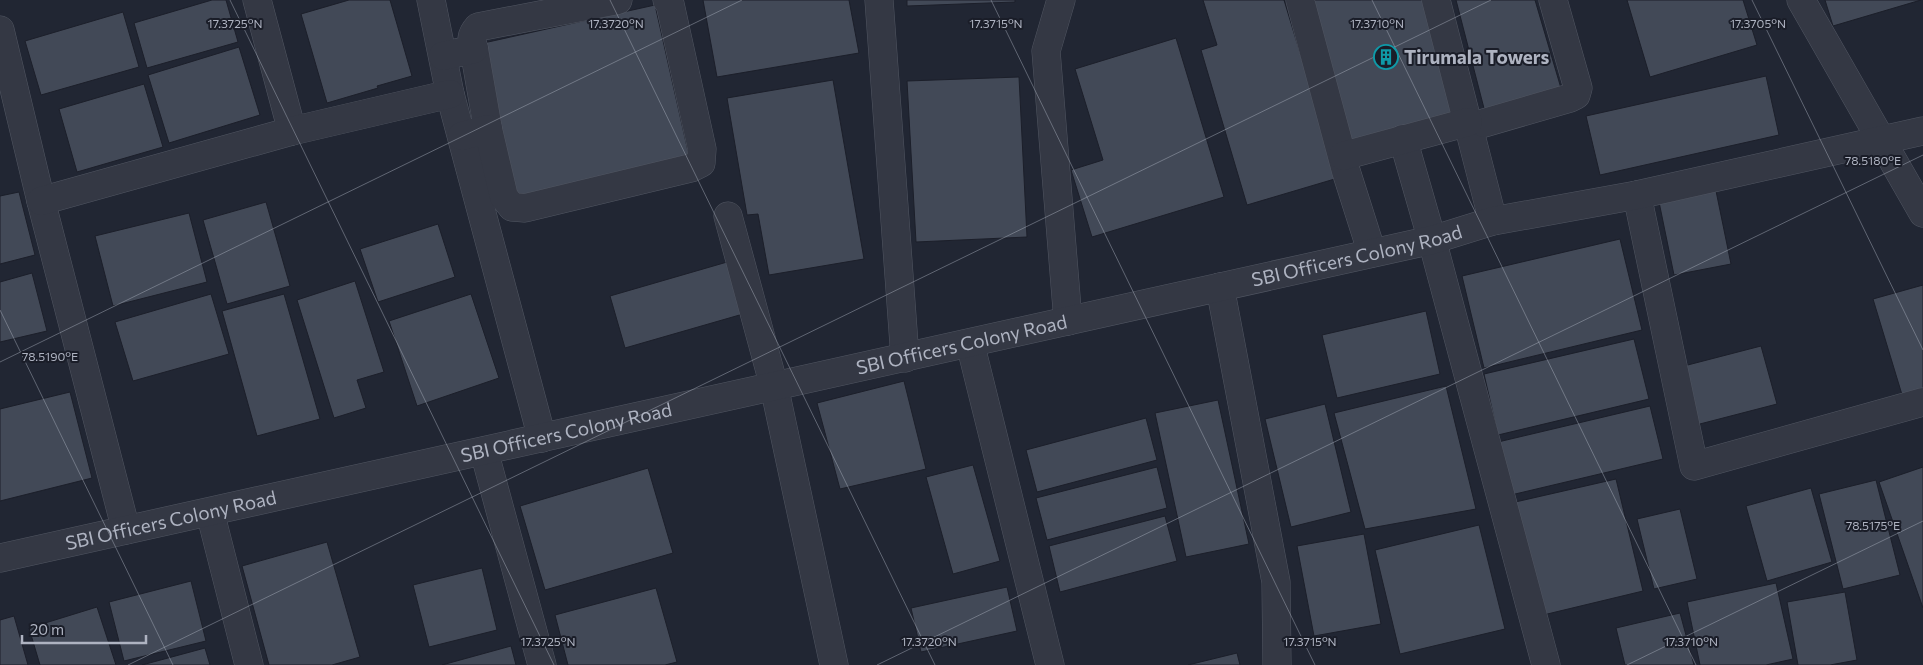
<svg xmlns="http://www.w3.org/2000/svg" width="1923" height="665" font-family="Commissioner,sans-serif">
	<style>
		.building { fill: #424957; stroke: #1c1f2a }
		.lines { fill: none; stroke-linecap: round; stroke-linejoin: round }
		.minor-casing { stroke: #515662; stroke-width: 29 }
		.minor { stroke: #343844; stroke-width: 28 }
		.ticks { fill: none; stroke: #aeb3c1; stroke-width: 1; stroke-opacity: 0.45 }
		.labels { text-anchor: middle; stroke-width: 4; stroke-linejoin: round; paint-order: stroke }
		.poi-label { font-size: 19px; font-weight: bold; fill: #aeb3c1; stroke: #1a1d28; text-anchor: start }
		.street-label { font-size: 19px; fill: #aeb3c1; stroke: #1a1d28 }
		.ticks-label { font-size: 12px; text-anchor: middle; fill: #aeb3c1; stroke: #1a1d28; stroke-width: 4; stroke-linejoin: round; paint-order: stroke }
	</style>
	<rect width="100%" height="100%" fill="#212633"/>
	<!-- building -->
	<g class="building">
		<path d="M 212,0 L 226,0 L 238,42 L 147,68 L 134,23 Z"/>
		<path d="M 349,0 L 390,0 L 412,76 L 377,86 L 378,88 L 327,103 L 301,14 Z"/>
		<path d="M 703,0 L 849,0 L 859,53 L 717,77 Z"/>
		<path d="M 907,0 L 1015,0 L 1015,2 L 907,6 Z"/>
		<path d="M 1203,0 L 1284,0 L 1338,178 L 1247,205 L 1201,50 L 1217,45 Z"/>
		<path d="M 1311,0 L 1430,0 L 1461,113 L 1350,143 Z"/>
		<path d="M 1456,0 L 1535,0 L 1563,95 L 1486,116 Z"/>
		<path d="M 1627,0 L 1743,0 L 1757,45 L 1650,77 Z"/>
		<path d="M 1825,0 L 1921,0 L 1833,26 Z"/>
		<path d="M 655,5 L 690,160 L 514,199 L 479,44 Z"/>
		<path d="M 123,12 L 139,67 L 41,95 L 25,41 Z"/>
		<path d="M 1176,38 L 1224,197 L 1092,237 L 1071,170 L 1103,160 L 1075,69 Z"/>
		<path d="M 239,47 L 260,115 L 169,143 L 148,75 Z"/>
		<path d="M 1766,76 L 1779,135 L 1600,175 L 1586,116 Z"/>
		<path d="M 1019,77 L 1027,237 L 916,242 L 907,81 Z"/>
		<path d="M 833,80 L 864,259 L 769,275 L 758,214 L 747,215 L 727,98 Z"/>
		<path d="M 144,84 L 163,147 L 77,172 L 59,109 Z"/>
		<path d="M 1715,186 L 1731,264 L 1674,275 L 1658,197 Z"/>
		<path d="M 19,192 L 35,255 L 0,264 L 0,196 Z"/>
		<path d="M 266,202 L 290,286 L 227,304 L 203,220 Z"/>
		<path d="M 189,213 L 207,282 L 113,306 L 95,236 Z"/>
		<path d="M 438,224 L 455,277 L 378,302 L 360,249 Z"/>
		<path d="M 1620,239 L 1642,330 L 1484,368 L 1462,276 Z"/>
		<path d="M 734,260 L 750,312 L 625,348 L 610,296 Z"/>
		<path d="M 32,273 L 47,331 L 0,342 L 0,282 Z"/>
		<path d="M 355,281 L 384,372 L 357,380 L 366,408 L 334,418 L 297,300 Z"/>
		<path d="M 1923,285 L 1923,392 L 1903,398 L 1873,299 Z"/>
		<path d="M 211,294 L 229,354 L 133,381 L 115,322 Z"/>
		<path d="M 284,294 L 320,419 L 257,436 L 222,311 Z"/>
		<path d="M 471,294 L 499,378 L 417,406 L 389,321 Z"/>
		<path d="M 1426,311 L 1440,374 L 1337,398 L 1322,335 Z"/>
		<path d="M 1634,339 L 1649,399 L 1498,435 L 1484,374 Z"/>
		<path d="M 1761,346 L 1777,404 L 1696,425 L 1680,367 Z"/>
		<path d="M 904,381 L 926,469 L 840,489 L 817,403 Z"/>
		<path d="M 1446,386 L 1476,509 L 1365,529 L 1334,413 Z"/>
		<path d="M 70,392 L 92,478 L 0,501 L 0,409 Z"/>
		<path d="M 1218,400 L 1249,544 L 1186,557 L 1155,413 Z"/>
		<path d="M 1325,404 L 1351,512 L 1291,527 L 1265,419 Z"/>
		<path d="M 1650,406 L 1663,459 L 1511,495 L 1498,442 Z"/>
		<path d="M 1146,418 L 1157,460 L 1037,492 L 1026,450 Z"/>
		<path d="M 973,465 L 1000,561 L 953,574 L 926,477 Z"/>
		<path d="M 1157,467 L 1167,508 L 1047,540 L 1036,498 Z"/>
		<path d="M 1923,467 L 1923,608 L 1879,482 Z"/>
		<path d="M 648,468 L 673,553 L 545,590 L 520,506 Z"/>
		<path d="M 1616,479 L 1643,591 L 1539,616 L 1511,503 Z"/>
		<path d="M 1876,480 L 1900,575 L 1843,589 L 1819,494 Z"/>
		<path d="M 1811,488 L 1832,562 L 1767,581 L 1746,506 Z"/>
		<path d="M 1680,509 L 1697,579 L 1654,589 L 1637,519 Z"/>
		<path d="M 1165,516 L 1177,561 L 1060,592 L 1049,546 Z"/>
		<path d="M 1479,525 L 1505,629 L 1400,654 L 1375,550 Z"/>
		<path d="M 1364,534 L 1381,624 L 1314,636 L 1297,546 Z"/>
		<path d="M 327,542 L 360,657 L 332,665 L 269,665 L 242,566 Z"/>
		<path d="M 482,568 L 497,630 L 429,647 L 413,585 Z"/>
		<path d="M 191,581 L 206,641 L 124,661 L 109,602 Z"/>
		<path d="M 1776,583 L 1793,659 L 1766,665 L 1700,665 L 1687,602 Z"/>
		<path d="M 1007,587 L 1017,631 L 921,652 L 911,608 Z"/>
		<path d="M 656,588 L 677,662 L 665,665 L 568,665 L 555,615 Z"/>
		<path d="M 1845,592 L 1857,660 L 1830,665 L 1798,665 L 1787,602 Z"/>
		<path d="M 97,607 L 116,665 L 40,665 L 29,628 Z"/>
		<path d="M 1680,613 L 1694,665 L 1625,665 L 1616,628 Z"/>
		<path d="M 14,616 L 28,665 L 0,665 L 0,620 Z"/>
		<path d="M 511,646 L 516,665 L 442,665 Z"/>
		<path d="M 205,648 L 210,665 L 142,665 Z"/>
		<path d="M 1237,653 L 1240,665 L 1188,665 Z"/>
	</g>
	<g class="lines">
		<defs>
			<g id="minor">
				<path d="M 257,0 L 292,131"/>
				<path d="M 431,0 L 450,94 L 542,438"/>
				<path d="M 879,0 L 905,358"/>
				<path d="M 1061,0 L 1046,51 L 1068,321"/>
				<path d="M 1300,0 L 1346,171 L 1372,253"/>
				<path d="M 1436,0 L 1493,221"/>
				<path d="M 1801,0 L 1923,213"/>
				<path d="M 0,30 L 41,201 L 126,530"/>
				<path d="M 474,49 L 488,129"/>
				<path d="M 443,56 L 474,49 C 471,39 471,35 478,27 L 618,0"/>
				<path d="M 1484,123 L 1570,98 L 1576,95 L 1578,88 L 1553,0"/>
				<path d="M 462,136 L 488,129 L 504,197 L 512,207 L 525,208 L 691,168 L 701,163 L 702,149 L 670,4 L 667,0"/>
				<path d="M 1403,139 L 1432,240 L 1546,665"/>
				<path d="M 1343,156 L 1468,122"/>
				<path d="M 1637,195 L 1694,466 L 1923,402"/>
				<path d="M 41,201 L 292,131 L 450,94"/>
				<path d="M 728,216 L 774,386 L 834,665"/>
				<path d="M 1220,287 L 1276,582 L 1277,665"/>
				<path d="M 970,343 L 1050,665"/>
				<path d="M 484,451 L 542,665"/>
				<path d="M 210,512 L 249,665"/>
				<path id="s1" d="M 0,558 L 1432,240 L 1493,221 L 1637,195 L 1923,131"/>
			</g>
		</defs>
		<!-- minor casing -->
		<use href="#minor" class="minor-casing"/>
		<!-- minor -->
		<use href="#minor" class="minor"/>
	</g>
	<!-- ticks -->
	<path class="ticks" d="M 230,0 L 554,665M 610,0 L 935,665M 991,0 L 1315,665M 1372,0 L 1696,665M 1752,0 L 1923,350M 0,310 L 173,665M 0,362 L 742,0M 128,665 L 1491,0M 877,665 L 1923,155M 1627,665 L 1923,521"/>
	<!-- icons -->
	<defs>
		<symbol id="building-ring" viewBox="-11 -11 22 22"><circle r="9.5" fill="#1a1d28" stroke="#0f9aa8" stroke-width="1.5"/><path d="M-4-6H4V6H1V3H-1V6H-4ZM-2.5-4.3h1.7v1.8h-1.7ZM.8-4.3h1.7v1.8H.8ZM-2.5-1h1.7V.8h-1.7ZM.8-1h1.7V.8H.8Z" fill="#0f9aa8"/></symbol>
	</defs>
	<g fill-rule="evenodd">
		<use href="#building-ring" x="1372" y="43" width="28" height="28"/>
	</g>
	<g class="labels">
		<!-- poi labels -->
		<g class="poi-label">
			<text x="1404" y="64">Tirumala Towers</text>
		</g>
		<!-- street labels -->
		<g class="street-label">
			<text dy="7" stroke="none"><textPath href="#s1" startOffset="1390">SBI Officers Colony Road</textPath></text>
			<text dy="7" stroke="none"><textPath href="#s1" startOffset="985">SBI Officers Colony Road</textPath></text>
			<text dy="7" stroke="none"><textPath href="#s1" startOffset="580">SBI Officers Colony Road</textPath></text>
			<text dy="7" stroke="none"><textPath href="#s1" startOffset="175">SBI Officers Colony Road</textPath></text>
		</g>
	</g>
	<g class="ticks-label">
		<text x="235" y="28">17.3725°N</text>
		<text x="616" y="28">17.3720°N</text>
		<text x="996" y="28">17.3715°N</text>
		<text x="1377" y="28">17.3710°N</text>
		<text x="1758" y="28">17.3705°N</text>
		<text x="1873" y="165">78.5180°E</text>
		<text x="50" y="361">78.5190°E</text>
		<text x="1873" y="530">78.5175°E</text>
		<text x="548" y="646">17.3725°N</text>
		<text x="929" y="646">17.3720°N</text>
		<text x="1310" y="646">17.3715°N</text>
		<text x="1691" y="646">17.3710°N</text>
	</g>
	<!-- scale -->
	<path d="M22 635v8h124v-8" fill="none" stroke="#aeb3c1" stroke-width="2.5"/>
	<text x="30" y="635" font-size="15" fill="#aeb3c1" stroke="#1a1d28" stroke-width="4" paint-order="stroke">20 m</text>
</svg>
